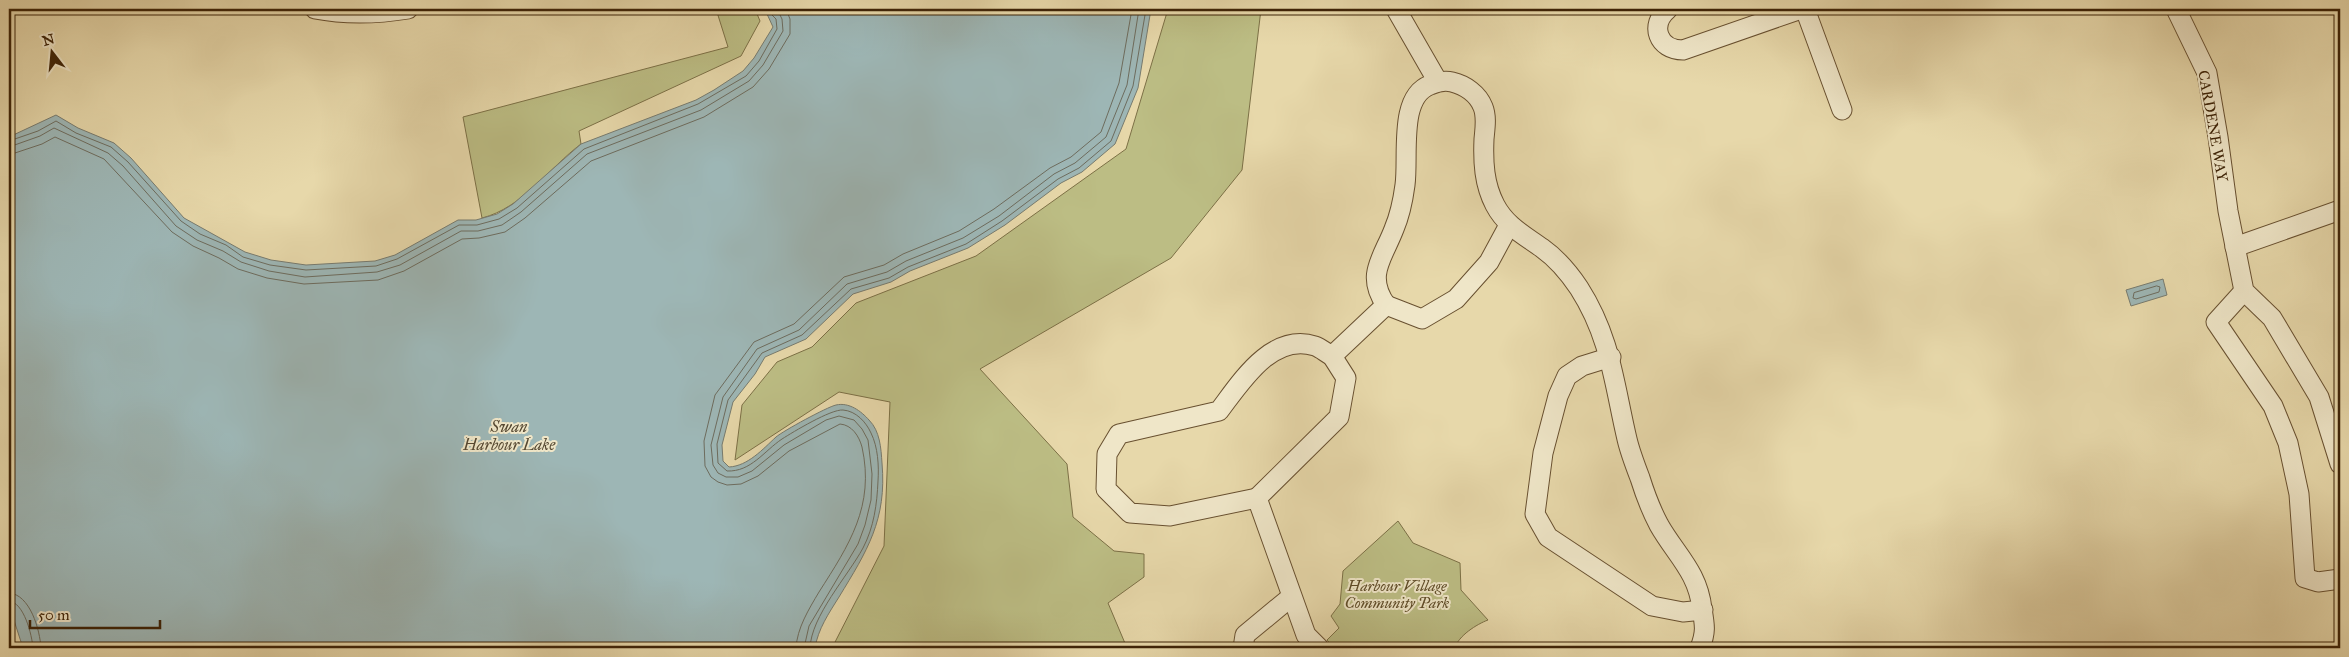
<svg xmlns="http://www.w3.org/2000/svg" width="2349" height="657" font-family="'IM FELL Great Primer',serif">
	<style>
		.green { fill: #bcbd84; stroke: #7c7046 }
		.water { fill: #9db6b5; stroke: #777b6f }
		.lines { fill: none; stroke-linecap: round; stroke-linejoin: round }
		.shore { stroke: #6d6c5e; stroke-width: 1 }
		.minor-casing { stroke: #685030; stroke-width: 21 }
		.minor { stroke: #efe6c8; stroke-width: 19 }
		.labels { text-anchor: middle; stroke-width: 4; stroke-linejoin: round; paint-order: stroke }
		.street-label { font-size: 15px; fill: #3d2307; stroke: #efe6c8 }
		.park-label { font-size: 15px; font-style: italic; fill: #5d4a26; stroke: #efe6c8 }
		.water-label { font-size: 16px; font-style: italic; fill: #554832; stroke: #efe6c8 }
	</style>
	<rect width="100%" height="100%" fill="#e7d8aa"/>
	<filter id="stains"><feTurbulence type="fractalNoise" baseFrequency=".004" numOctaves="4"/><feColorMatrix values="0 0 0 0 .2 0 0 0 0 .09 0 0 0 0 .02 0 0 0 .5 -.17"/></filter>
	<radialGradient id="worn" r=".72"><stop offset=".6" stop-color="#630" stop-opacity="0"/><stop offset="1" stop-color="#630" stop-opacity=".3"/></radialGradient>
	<!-- green -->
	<g class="green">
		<path d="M 716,9 L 755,9 L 760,21 L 741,56 L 579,131 L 581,144 C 549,168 522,208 482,218 L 463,117 L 728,47 Z"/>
		<path d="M 1168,9 L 1261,9 L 1242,170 L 1171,258 L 980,369 L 1067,464 L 1073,517 L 1114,551 L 1144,554 L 1144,577 L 1108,603 L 1127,648 L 832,648 L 884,546 L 890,402 L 839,392 L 735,460 L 742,405 L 777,362 L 812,347 L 856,303 L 976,256 L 1126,149 Z"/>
		<path d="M 1398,521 L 1413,543 L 1460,563 L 1461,590 L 1488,620 C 1477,624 1458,636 1455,648 L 1334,648 L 1327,640 L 1339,628 L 1331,616 L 1340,604 L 1343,571 Z"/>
	</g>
	<!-- water -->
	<g class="water">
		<path d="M 761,9 L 1151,9 L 1138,88 L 1115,144 L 1082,172 L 1061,183 L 1005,225 L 968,248 L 910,271 L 891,282 L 853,294 L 806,339 L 765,357 L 755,374 L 733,402 L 722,445 L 723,461 L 729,467 C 748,466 763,449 776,437 C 783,431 827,407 836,405 C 849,402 861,411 869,420 C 880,431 881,448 882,463 C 887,520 867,551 839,597 C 829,613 818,629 815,648 L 23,648 L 9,605 L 9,137 L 56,115 L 78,128 L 114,143 L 131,158 L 184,218 L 245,252 L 271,260 L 306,265 L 375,261 L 395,255 L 458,220 L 476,220 L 497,214 L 513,204 L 581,144 L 696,100 L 714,90 L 743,71 L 754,58 L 773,27 L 767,14 L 762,14 Z"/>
		<path d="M 2163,279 L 2167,295 L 2131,306 L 2126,290 Z"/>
	</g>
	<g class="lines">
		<!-- shore -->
		<g class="shore">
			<path d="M 9,141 L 38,131 L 56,121 L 76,133 L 111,147 L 128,162 L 181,221 L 200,234 L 226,245 L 243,257 L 270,265 L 306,270 L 376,266 L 397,259 L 459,225 L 477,225 L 499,219 L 517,208 L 584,149 L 698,104 L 746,76 L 759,61 L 777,29 L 776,19 L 766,9"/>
			<path d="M 9,147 L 40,136 L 54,128 L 108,153 L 123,166 L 176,226 L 197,240 L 223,251 L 241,262 L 269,271 L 305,277 L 377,272 L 400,265 L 461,231 L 478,231 L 502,225 L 521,212 L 587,154 L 701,110 L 749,81 L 763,65 L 783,31 L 782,19 L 777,9"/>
			<path d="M 9,155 L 42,144 L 55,137 L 104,159 L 172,232 L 193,246 L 219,258 L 238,269 L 267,278 L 304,284 L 378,280 L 404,271 L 462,239 L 479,238 L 505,232 L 525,218 L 591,161 L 704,117 L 753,87 L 769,69 L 790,34 L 790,19 L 786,9"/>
			<path d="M 2157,286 L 2160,287 L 2159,292 L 2136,299 L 2133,298 L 2134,293 Z"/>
			<path d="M 9,593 C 30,594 40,630 41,648"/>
			<path d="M 9,601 C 24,602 32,635 33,648"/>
			<path d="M 796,648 C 797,628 809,609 819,592 C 849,545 875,506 862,447 C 859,436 852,425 840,424 L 789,451 L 758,476 L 741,484 L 727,485 L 718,482 L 711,477 L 705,466 L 704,441 L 715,395 L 754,342 L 794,324 L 844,277 L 884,265 L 903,254 L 959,231 L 994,209 L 1050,168 L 1071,157 L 1101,132 L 1119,83 L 1132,9"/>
			<path d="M 804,648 L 809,626 L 858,544 L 865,525 L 871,500 L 872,474 L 868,440 L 862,429 L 854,420 L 839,416 L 826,420 L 784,445 L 752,471 L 738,477 L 726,477 L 718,473 L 713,465 L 711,445 L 723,397 L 757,349 L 799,330 L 847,284 L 887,272 L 906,261 L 963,238 L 999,216 L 1054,174 L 1075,163 L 1106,137 L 1127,85 L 1139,9"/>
			<path d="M 810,648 C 811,616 848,576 863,548 C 874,527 877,504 878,481 C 879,466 878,447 871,433 C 866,422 856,411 843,410 C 831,409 793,432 782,439 C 764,451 751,472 727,471 L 718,463 L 717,444 L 728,400 L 762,353 L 802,335 L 851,289 L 889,278 L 908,267 L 966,244 L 1002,221 L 1058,179 L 1079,168 L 1111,141 L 1133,86 L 1146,9"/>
		</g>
		<defs>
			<g id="minor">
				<path d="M 315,9 C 346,15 377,14 408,9"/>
				<path d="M 1396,9 L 1438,82"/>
				<path d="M 1668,9 C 1649,25 1658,50 1683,50 L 1801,9"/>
				<path d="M 1805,9 L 1842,110"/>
				<path d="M 2176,9 L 2207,73 L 2218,137 L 2228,211 L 2244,291 L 2272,318 L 2319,397 L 2340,464"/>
				<path d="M 2235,247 L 2340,210"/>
				<path d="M 2244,291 L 2216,322 L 2273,406 L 2288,443 L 2299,494 L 2305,578 L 2318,582 L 2340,579"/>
				<path d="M 1386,305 C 1365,275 1383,258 1394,229 C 1400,215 1403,200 1405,185 C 1409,156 1398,97 1430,85 C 1437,82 1444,80 1452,82 C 1465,85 1478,94 1483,107 C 1487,117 1485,128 1484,139 C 1483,162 1484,184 1495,205 C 1506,226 1524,235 1542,248 C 1556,258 1569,273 1579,288 C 1611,338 1614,384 1627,439 C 1630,452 1635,465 1640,478 C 1645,494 1651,510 1659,525 C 1676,555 1698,572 1702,609 C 1705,626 1706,632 1700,648"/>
				<path d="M 1386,305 L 1422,319 L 1456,299 L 1489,262 L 1509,225"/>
				<path d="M 1611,357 L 1582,366 L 1567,376 L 1558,396 L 1543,453 L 1535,514 L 1548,537 L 1652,606 L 1683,612 L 1703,610"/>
				<path d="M 1257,498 L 1170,516 L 1130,513 L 1106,489 L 1107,454 L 1119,434 L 1219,411 C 1241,382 1272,332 1315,346 C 1321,348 1326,353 1332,356 L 1386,305"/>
				<path d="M 1257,498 L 1339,417 L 1346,378 L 1332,356"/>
				<path d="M 1257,498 L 1306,635 L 1319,648"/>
				<path d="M 1243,648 L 1245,635 L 1291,597"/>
			</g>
		</defs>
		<!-- minor casing -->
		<use href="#minor" class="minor-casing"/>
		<!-- minor -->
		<use href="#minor" class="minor"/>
	</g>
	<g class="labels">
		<!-- street labels -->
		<g class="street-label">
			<text transform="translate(2213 126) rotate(80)" y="5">CARDENE WAY</text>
		</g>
		<!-- park labels -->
		<g class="park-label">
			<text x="1397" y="591">Harbour Village<tspan x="1397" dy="17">Community Park</tspan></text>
		</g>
		<!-- water labels -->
		<g class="water-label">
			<text x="509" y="432">Swan<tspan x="509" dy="18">Harbour Lake</tspan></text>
		</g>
	</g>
	<!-- margin -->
	<rect width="2349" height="657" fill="none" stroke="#e7d8aa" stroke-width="30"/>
	<rect x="10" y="10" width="2329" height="637" fill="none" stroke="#3d2307" stroke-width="2.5"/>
	<rect x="15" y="15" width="2319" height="627" fill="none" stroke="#3d2307"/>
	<!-- north arrow -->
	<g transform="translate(52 52) rotate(344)" stroke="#efe6c8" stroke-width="4" paint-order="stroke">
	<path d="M0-4L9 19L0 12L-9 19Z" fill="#3d2307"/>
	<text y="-8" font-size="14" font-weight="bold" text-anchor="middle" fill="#3d2307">N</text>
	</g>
	<!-- scale -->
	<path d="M30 620v8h130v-8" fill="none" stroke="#3d2307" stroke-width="2.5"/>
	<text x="38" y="620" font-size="15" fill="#3d2307" stroke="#efe6c8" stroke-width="4" paint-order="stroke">50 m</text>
	<rect width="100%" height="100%" filter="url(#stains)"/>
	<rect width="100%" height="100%" fill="url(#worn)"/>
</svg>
